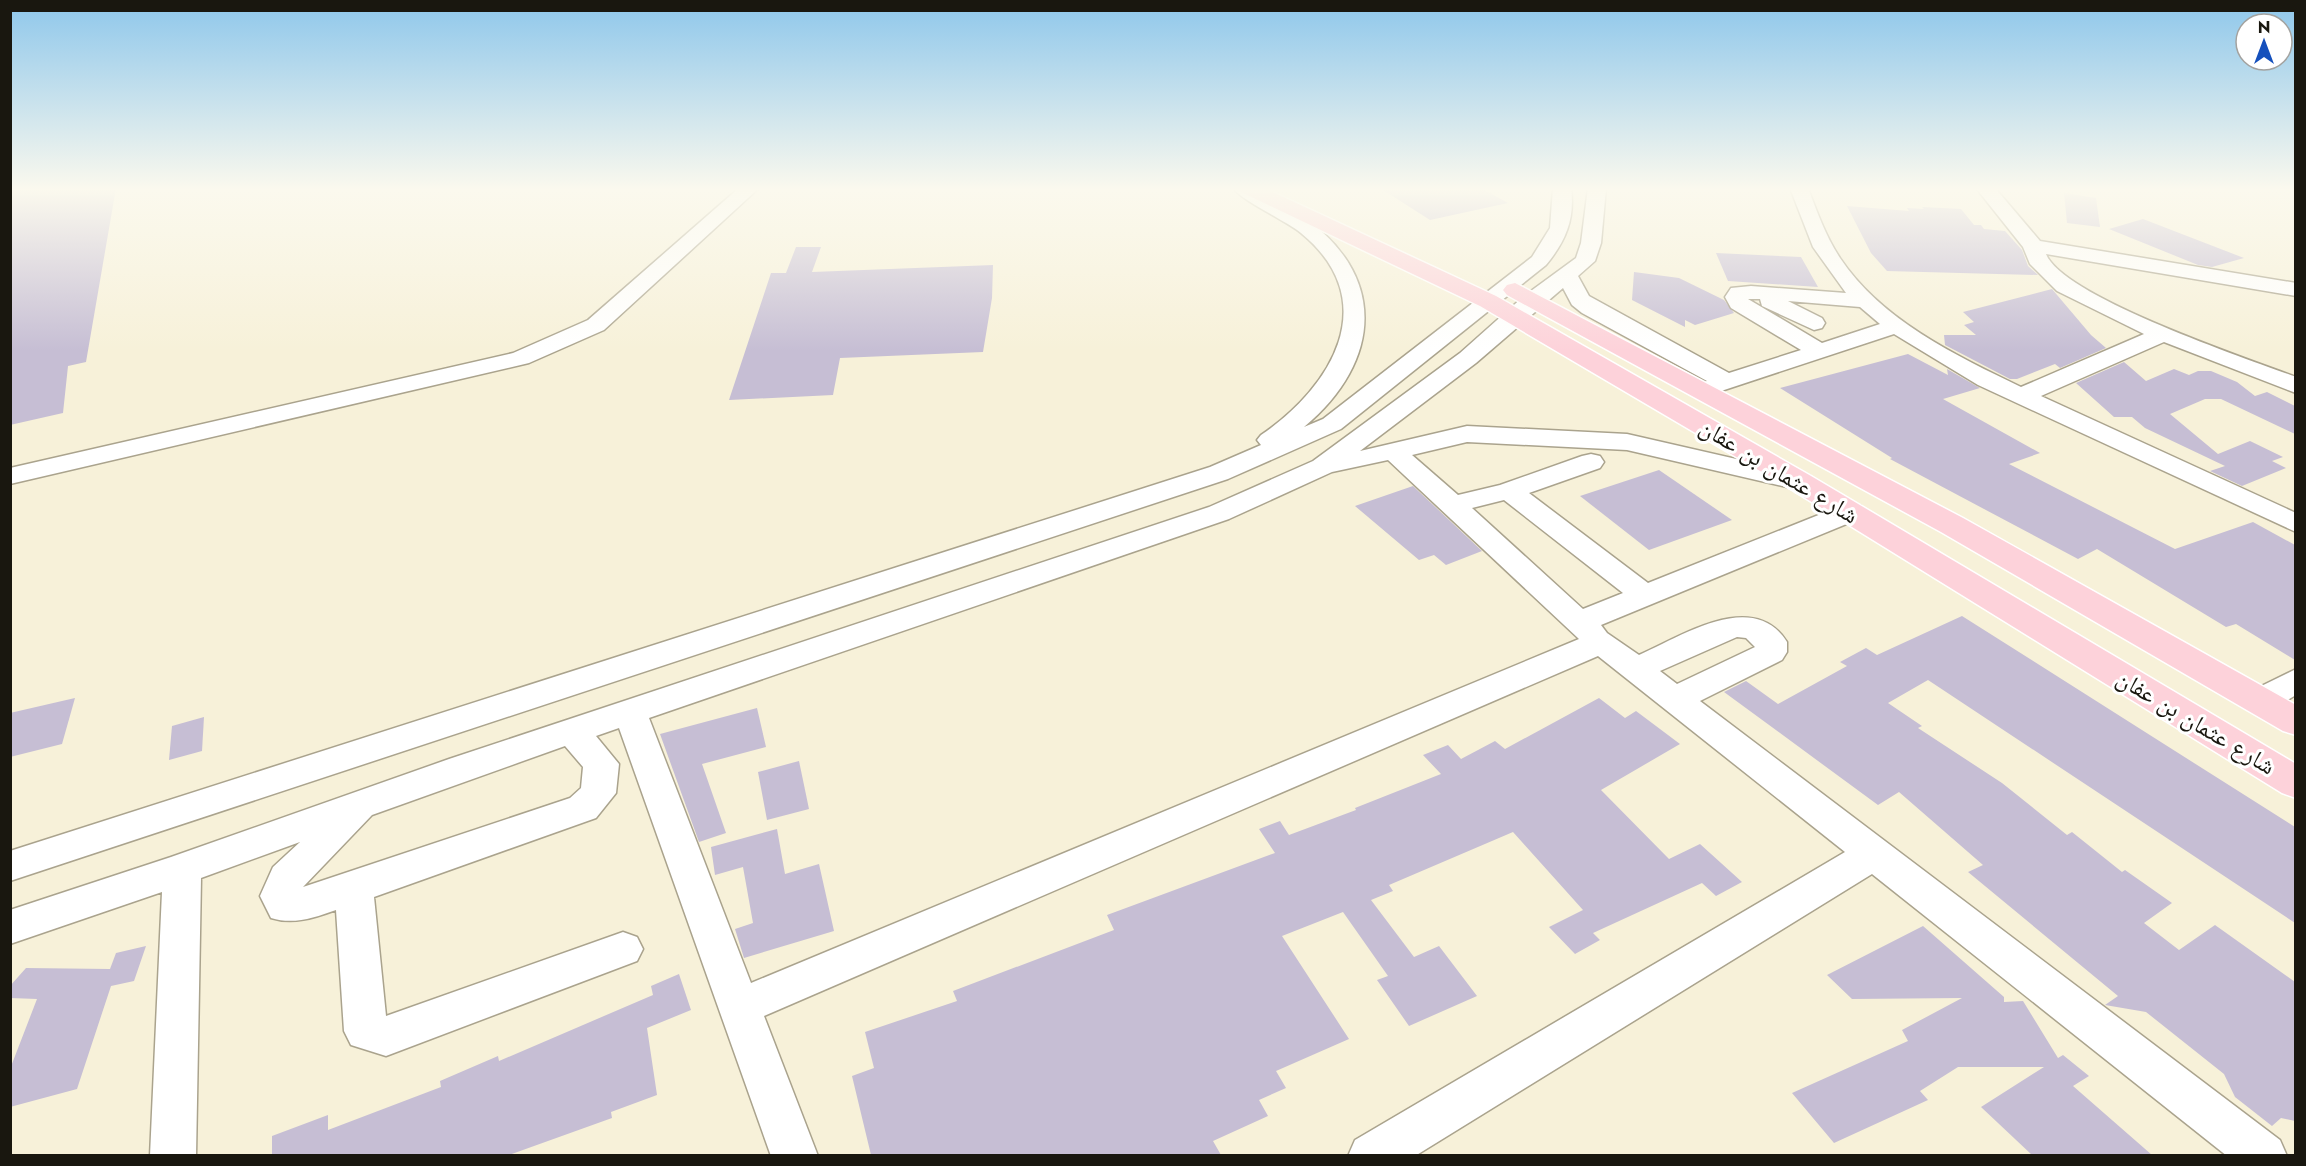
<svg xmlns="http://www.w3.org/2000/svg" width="2306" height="1166" font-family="Jost,'Noto Naskh Arabic',sans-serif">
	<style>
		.building { fill: #c6bed4 }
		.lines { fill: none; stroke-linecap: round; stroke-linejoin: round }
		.minor-casing { stroke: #aaa38d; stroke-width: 3 }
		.major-casing { stroke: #fff; stroke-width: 3 }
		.minor { fill: #fff; fill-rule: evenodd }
		.major { fill: #fdd2da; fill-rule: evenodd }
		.labels { text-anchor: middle; stroke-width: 6; stroke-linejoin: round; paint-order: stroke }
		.street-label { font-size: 24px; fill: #19170f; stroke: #fff }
	</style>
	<rect width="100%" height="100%" fill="#f7f1d9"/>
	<!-- building -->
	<g class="building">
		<path d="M 10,188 L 116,188 L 86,362 L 68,366 L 63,413 L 10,425 Z"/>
		<path d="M 1380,188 L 1481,188 L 1508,203 L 1430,220 Z"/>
		<path d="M 2064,193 L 2096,198 L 2100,227 L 2067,223 Z"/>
		<path d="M 1847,206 L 1909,211 L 1907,208 L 1924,209 L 1922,207 L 1961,209 L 1974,225 L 1981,225 L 1984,229 L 2005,231 L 2022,250 L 2028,266 L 2038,275 L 1887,271 L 1871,253 Z"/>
		<path d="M 2143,219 L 2244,258 L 2212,267 L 2198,265 L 2109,229 Z"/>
		<path d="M 796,247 L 821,247 L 812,272 L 993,265 L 992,298 L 983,352 L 840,358 L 833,395 L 729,400 L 771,273 L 786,273 Z"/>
		<path d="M 1716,253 L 1801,257 L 1818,287 L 1728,281 Z"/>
		<path d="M 1634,272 L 1679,278 L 1724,300 L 1734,313 L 1695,325 L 1685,320 L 1685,327 L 1632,300 Z"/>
		<path d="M 2052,289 L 2091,335 L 2106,348 L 2060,368 L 2055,364 L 2017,379 L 2010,379 L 1945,345 L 1944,335 L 1976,335 L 1964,325 L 1974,322 L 1963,312 Z"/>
		<path d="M 1908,354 L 1948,375 L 1947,369 L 1980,388 L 1943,399 L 2040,453 L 2009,464 L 2175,549 L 2253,522 L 2295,545 L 2295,660 L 2236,624 L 2226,627 L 2097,549 L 2078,559 L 1890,459 L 1892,458 L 1780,388 Z"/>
		<path d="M 2124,362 L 2146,381 L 2174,369 L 2189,375 L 2198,371 L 2211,371 L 2237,382 L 2255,396 L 2267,392 L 2295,406 L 2295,434 L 2221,399 L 2205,399 L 2170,414 L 2218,454 L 2250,441 L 2283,457 L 2272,461 L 2286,468 L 2242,486 L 2210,471 L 2225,466 L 2145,428 L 2132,417 L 2114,417 L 2076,383 Z"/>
		<path d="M 1659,470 L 1732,520 L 1649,550 L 1580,496 Z"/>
		<path d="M 1413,486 L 1482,551 L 1446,565 L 1434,555 L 1419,560 L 1355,506 Z"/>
		<path d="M 1962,616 L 2295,827 L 2295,923 L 1928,680 L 1888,703 L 1922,726 L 1918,728 L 2002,783 L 2067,835 L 2072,832 L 2122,872 L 2125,870 L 2172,903 L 2144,923 L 2179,950 L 2215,925 L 2295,982 L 2295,1121 L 2281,1118 L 2272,1126 L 2235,1097 L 2224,1074 L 2146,1012 L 2105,1005 L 2118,996 L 1968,872 L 1983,865 L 1899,792 L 1878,805 L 1724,692 L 1746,681 L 1778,704 L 1847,666 L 1840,662 L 1866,648 L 1877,655 Z"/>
		<path d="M 75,698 L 62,744 L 10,757 L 10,713 Z"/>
		<path d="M 1599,698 L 1625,718 L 1636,711 L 1680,744 L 1601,790 L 1669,859 L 1700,844 L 1742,882 L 1716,896 L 1702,883 L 1593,933 L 1600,940 L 1575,954 L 1549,927 L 1583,910 L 1513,832 L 1389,885 L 1393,891 L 1371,900 L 1414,957 L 1439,946 L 1477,996 L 1409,1026 L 1377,980 L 1388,976 L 1343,912 L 1282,936 L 1349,1039 L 1276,1071 L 1286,1088 L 1259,1100 L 1268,1116 L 1213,1141 L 1221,1155 L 871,1155 L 852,1076 L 874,1068 L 865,1032 L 957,1001 L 953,991 L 1114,930 L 1107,915 L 1275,853 L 1259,829 L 1280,821 L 1289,835 L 1356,810 L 1355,808 L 1441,774 L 1423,755 L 1448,745 L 1461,759 L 1495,741 L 1505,749 Z"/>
		<path d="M 757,708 L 766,747 L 702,764 L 726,833 L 699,842 L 660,734 Z"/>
		<path d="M 204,717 L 202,751 L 169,760 L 172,726 Z"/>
		<path d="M 799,761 L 809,809 L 767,820 L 758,772 Z"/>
		<path d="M 777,829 L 785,874 L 819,864 L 834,931 L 744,958 L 735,929 L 753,923 L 743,867 L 715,875 L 711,847 Z"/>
		<path d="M 1923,926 L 2004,997 L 2004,1002 L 2023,1001 L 2058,1058 L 2063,1055 L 2089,1076 L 2073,1086 L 2152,1155 L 2032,1155 L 1981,1107 L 2044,1067 L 1958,1067 L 1920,1091 L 1928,1100 L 1834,1143 L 1792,1093 L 1908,1041 L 1902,1030 L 1962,998 L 1852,999 L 1827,975 Z"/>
		<path d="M 146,946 L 134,981 L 111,986 L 77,1089 L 10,1107 L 10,1069 L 37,999 L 10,998 L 10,986 L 26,968 L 110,969 L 116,953 Z"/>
		<path d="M 679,974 L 691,1010 L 647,1028 L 657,1095 L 611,1112 L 612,1118 L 509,1155 L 272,1155 L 272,1136 L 328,1115 L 328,1130 L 441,1087 L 440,1081 L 498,1056 L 499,1061 L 653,995 L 651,986 Z"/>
	</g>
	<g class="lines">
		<defs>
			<g id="minor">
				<path d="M 739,188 L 759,188 L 604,330 L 529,363 L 10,484 L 10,468 L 513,353 L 588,320 Z"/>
				<path d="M 1233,188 C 1260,186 1277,198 1299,214 C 1388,273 1383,361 1304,427 L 1323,419 L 1532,257 L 1550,228 L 1553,188 L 1571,188 C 1575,219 1566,241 1546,265 L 1341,429 L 1228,479 L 10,881 L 10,851 L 1210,467 L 1261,445 L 1257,440 L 1261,435 C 1332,387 1384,301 1301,233 C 1285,220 1242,201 1233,188 Z"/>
				<path d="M 1588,188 L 1606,188 L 1601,243 L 1595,261 L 1578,276 L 1589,296 L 1729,373 L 1801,350 L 1731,308 L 1725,297 L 1731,288 L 1751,286 L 1846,293 L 1813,247 L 1790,188 L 1808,188 C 1817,212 1826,237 1840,258 C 1881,320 1957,356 2021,387 L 2144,334 L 2057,291 L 2030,264 L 2023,247 L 1976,188 L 1995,188 L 2040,241 L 2296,283 L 2296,296 L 2046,254 C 2063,297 2248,359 2296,377 L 2296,393 L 2164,342 L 2041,396 L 2296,513 L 2296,532 L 1978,385 L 1894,334 L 1703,397 L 1694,395 L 1691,390 L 1694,385 L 1707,381 L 1582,313 L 1572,305 L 1563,288 L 1476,363 L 1360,451 L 1467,426 L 1627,434 L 1810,476 L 1814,482 L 1810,488 L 1800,490 L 1627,450 L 1467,442 L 1412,455 L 1458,495 L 1500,485 L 1582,456 L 1591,454 L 1600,456 L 1604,462 L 1600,468 L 1529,493 L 1648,583 L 1841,506 L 1851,504 L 1861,506 L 1865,512 L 1861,518 L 1601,625 L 1607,633 L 1639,655 C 1681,637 1753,588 1787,642 L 1787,652 L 1782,660 L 1700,701 L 2280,1140 L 2287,1156 L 2227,1156 L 1872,874 L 1415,1156 L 1348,1156 L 1355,1140 L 1845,852 L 1598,656 L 764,1016 L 818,1156 L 771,1156 L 619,728 L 596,736 L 619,764 L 616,793 L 596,818 L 374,897 L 386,1016 L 623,932 L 637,937 L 643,949 L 637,961 L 386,1056 L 351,1045 L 344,1031 L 336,910 C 314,918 293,925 271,918 L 260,896 L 273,867 L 300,842 L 201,878 L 196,1156 L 150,1156 L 162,892 L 10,944 L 10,910 L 171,857 L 449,759 L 1209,507 L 1313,461 L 1460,353 L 1524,296 L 1576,258 L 1581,243 ZM 1748,299 L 1760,299 L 1762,306 L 1814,330 L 1822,328 L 1825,323 L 1822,318 L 1788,301 L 1860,307 L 1880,324 L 1822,343 ZM 1388,460 L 1579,639 L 751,983 L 649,718 L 1229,519 L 1332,472 ZM 1504,500 L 1623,593 L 1583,609 L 1472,508 ZM 1737,637 L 1746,638 L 1755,647 L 1677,684 L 1660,671 ZM 565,746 L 583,767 L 581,788 L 570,798 L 303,887 L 372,815 Z"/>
				<path d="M 2296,669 L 2296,695 C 2279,705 2266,715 2247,709 L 2242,701 L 2247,693 Z"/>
			</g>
			<g id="major">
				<path d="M 1238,188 L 1264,188 L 1496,296 L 1811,476 L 2296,764 L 2296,798 L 2282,793 L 1789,488 L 1480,306 L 1241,192 Z"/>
				<path d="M 1515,283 L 1963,518 L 2296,705 L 2296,735 L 2283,731 L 1941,532 L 1507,295 L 1503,290 L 1507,285 Z"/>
			</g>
		</defs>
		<!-- minor casing -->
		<use href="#minor" class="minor-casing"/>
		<!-- major casing -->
		<use href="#major" class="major-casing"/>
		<!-- minor -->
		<use href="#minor" class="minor"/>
		<!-- major -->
		<use href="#major" class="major"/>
	</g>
	<!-- sky -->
	<linearGradient id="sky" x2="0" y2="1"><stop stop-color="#8ec7eb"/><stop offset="0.54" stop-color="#fbf9ee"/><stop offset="1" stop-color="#fbf9ee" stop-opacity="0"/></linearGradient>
	<rect width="2306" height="351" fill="url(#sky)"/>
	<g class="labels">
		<!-- street labels -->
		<g class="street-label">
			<text transform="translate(1779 471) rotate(31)" y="8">شارع عثمان بن عفان</text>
			<text transform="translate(2196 722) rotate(31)" y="8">شارع عثمان بن عفان</text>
		</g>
	</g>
	<!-- border -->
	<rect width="2306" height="1166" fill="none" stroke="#19170f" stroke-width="24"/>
	<!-- north arrow -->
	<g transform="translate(2264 42)"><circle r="28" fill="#ffffff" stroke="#a3a29f" stroke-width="1.5"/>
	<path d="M0-4.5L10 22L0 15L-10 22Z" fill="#1550bc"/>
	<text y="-9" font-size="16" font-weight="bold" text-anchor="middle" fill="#19170f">N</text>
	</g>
</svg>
